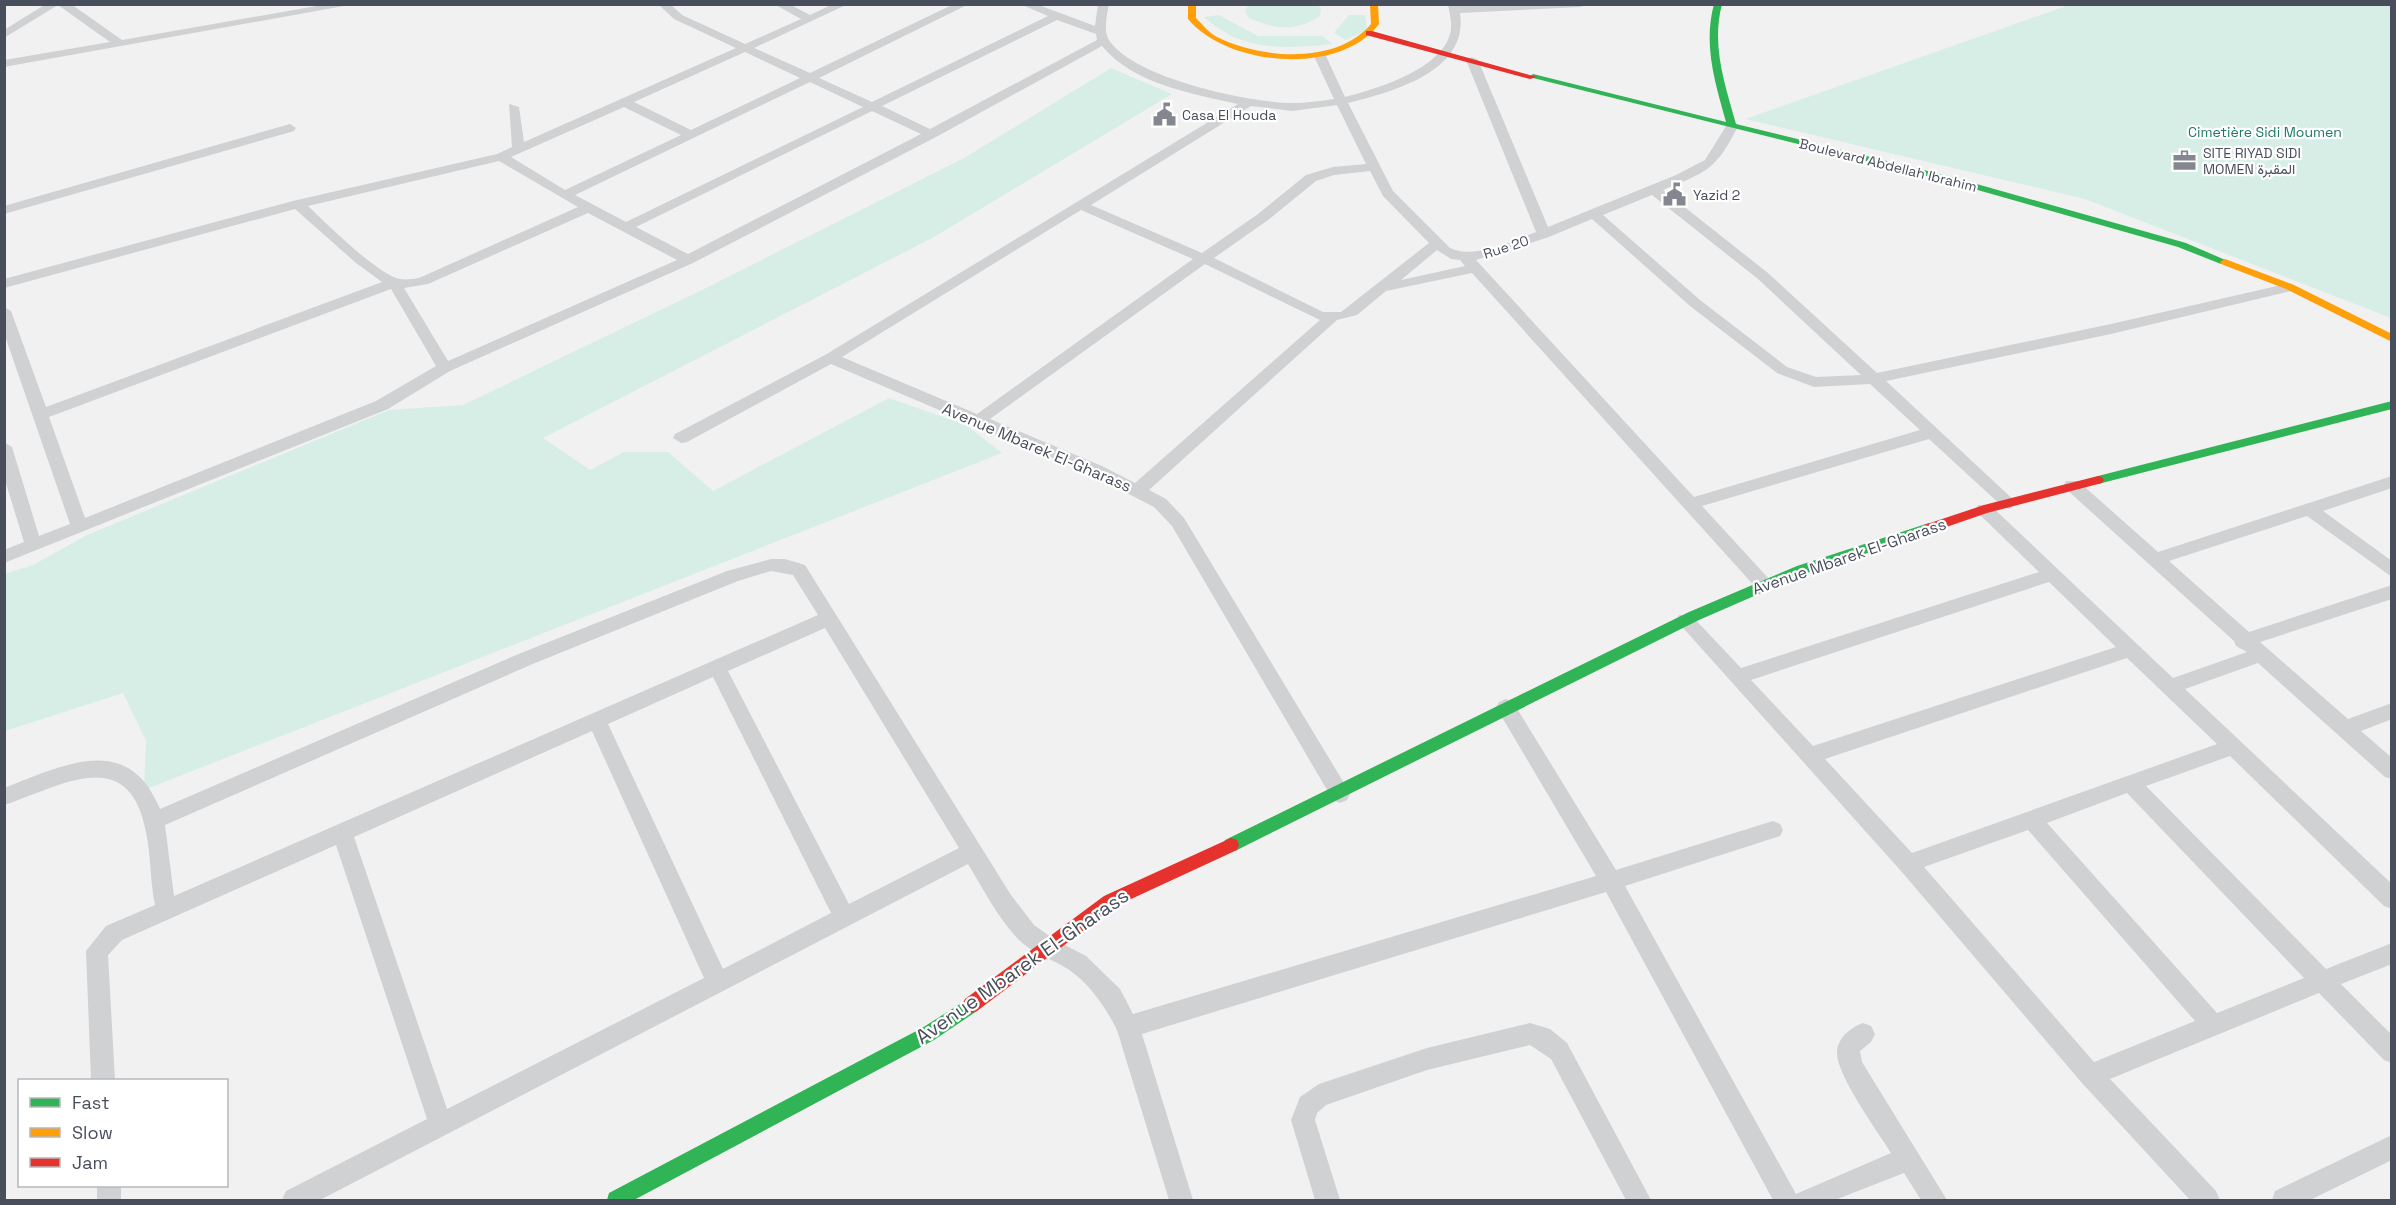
<svg xmlns="http://www.w3.org/2000/svg" width="2396" height="1205" font-family="'Space Grotesk',Vazirmatn,sans-serif">
	<style>
		.green { fill: #d7eee7 }
		.lines { fill: none; stroke-linecap: round; stroke-linejoin: round }
		.street { fill: #d0d1d3; fill-rule: evenodd }
		.fast { fill: #30b455; fill-rule: evenodd }
		.slow { fill: #ff9f0a; fill-rule: evenodd }
		.jam { fill: #e5322d; fill-rule: evenodd }
		.labels { text-anchor: middle; stroke-width: 4.5; stroke-linejoin: round; paint-order: stroke }
		.far-poi-label { font-size: 14px; fill: #494e5c; stroke: #fff; text-anchor: start }
		.far-park-label { font-size: 14px; fill: #1f7864; stroke: #fff }
		.far-street-label { font-size: 14px; fill: #494e5c; stroke: #fff }
		.street-label { font-size: 16px; fill: #494e5c; stroke: #fff }
		.near-street-label { font-size: 20px; fill: #494e5c; stroke: #fff }
	</style>
	<rect width="100%" height="100%" fill="#f1f1f1"/>
	<!-- green -->
	<g class="green">
		<path d="M 1248,4 L 1317,5 L 1321,8 L 1320,16 C 1295,32 1276,30 1249,18 L 1245,11 Z"/>
		<path d="M 2072,4 L 2391,5 L 2391,318 L 2085,199 L 1745,119 Z"/>
		<path d="M 1219,15 L 1258,36 L 1322,36 L 1333,44 C 1284,49 1242,52 1204,17 Z"/>
		<path d="M 1349,15 L 1365,15 L 1367,30 L 1346,40 L 1334,33 Z"/>
		<path d="M 1111,68 L 1172,94 L 934,237 L 543,438 L 590,470 L 624,452 L 668,452 L 713,491 L 889,398 L 966,425 L 1002,453 L 144,790 L 146,741 L 123,693 L 5,731 L 4,574 L 33,565 L 87,535 L 389,410 L 463,405 L 702,290 L 964,158 Z"/>
	</g>
	<g class="lines">
		<!-- street -->
		<g class="street">
			<path d="M 46,4 L 71,4 L 122,40 L 328,4 L 355,4 L 4,67 L 4,60 L 110,42 L 58,5 L 4,38 L 4,30 Z"/>
			<path d="M 658,4 L 670,4 L 682,15 L 745,44 L 801,19 L 774,4 L 789,4 L 810,15 L 833,4 L 848,4 L 754,48 L 810,73 L 954,4 L 969,4 L 819,78 L 872,102 L 1048,16 L 1020,4 L 1036,4 L 1095,26 L 1098,4 L 1109,4 C 1107,15 1103,30 1109,40 C 1133,78 1250,103 1293,103 C 1306,103 1320,101 1334,99 L 1313,54 L 1315,52 L 1325,54 L 1345,97 C 1376,89 1448,68 1451,28 C 1452,21 1449,12 1448,4 L 1586,4 L 1581,7 L 1460,13 C 1469,72 1392,92 1348,103 L 1393,191 L 1450,248 C 1476,260 1511,241 1536,232 L 1466,60 L 1472,57 L 1478,60 L 1548,227 L 1676,175 L 1705,160 L 1728,123 L 1736,123 L 1738,126 C 1716,170 1707,172 1663,190 L 1768,273 L 1877,373 L 2111,324 L 2290,283 L 2297,287 L 2295,290 L 2111,334 L 1886,381 L 2017,503 L 2009,509 L 2003,507 L 1929,439 L 1702,506 L 1770,580 L 1773,585 L 1770,590 L 1758,590 L 1472,273 L 1386,291 L 1357,315 L 1337,320 L 1149,490 L 1166,499 L 1184,518 L 1347,788 L 1350,794 L 1347,800 L 1340,803 L 1333,800 L 1172,526 L 1154,507 L 1090,474 L 831,364 L 687,442 L 681,443 L 673,438 L 675,434 L 825,355 L 1238,104 C 1193,94 1133,84 1102,46 L 936,137 L 693,263 L 450,371 L 388,409 L 4,563 L 4,550 L 24,542 L 4,477 L 4,442 L 12,447 L 39,536 L 70,524 L 4,333 L 4,307 L 11,311 L 46,407 L 382,282 L 356,263 L 295,209 L 4,288 L 4,279 L 293,201 L 497,154 L 512,147 L 509,104 L 519,107 L 524,142 L 736,48 L 674,19 ZM 1057,20 L 1096,34 L 1097,40 L 930,129 L 882,106 ZM 745,52 L 800,78 L 691,130 L 634,102 ZM 810,82 L 863,107 L 626,222 L 575,195 ZM 1337,105 L 1366,164 L 1333,167 L 1306,175 L 1258,214 L 1202,253 L 1091,205 L 1251,106 L 1292,111 ZM 624,107 L 681,135 L 565,190 L 511,157 ZM 872,111 L 921,134 L 688,254 L 636,227 ZM 499,161 L 578,207 L 419,278 C 413,279 406,280 400,279 C 378,275 326,223 308,206 ZM 1370,171 L 1383,196 L 1429,243 L 1341,312 L 1323,312 L 1214,258 L 1268,220 L 1316,181 L 1334,175 ZM 1652,195 L 1758,279 L 1861,375 L 1816,377 L 1787,367 L 1700,300 L 1603,215 ZM 1081,210 L 1193,259 L 977,414 L 842,357 ZM 588,213 L 677,260 L 448,361 L 404,288 L 428,284 ZM 1592,219 L 1690,306 L 1777,373 L 1814,387 L 1870,384 L 1920,430 L 1694,497 L 1476,260 L 1549,237 ZM 1437,250 L 1451,259 L 1460,260 L 1465,266 L 1401,280 ZM 1205,264 L 1320,320 L 1135,483 L 1102,466 L 990,419 ZM 391,289 L 436,366 L 376,401 L 85,518 L 49,417 Z"/>
			<path d="M 290,124 L 296,128 L 294,131 L 4,214 L 4,206 Z"/>
			<path d="M 2392,476 L 2392,488 L 2323,511 L 2392,561 L 2392,577 L 2307,516 L 2169,561 L 2249,632 L 2392,585 L 2392,599 L 2260,642 L 2348,719 L 2392,703 L 2392,719 L 2361,731 L 2392,758 L 2392,779 L 2385,777 L 2258,663 L 2185,689 L 2392,884 L 2392,909 L 2384,906 L 2230,756 L 2146,786 L 2326,969 L 2392,943 L 2392,964 L 2341,984 L 2392,1035 L 2392,1063 L 2384,1060 L 2319,993 L 2110,1079 L 2216,1191 L 2220,1200 L 2190,1200 L 2082,1083 L 1901,871 L 1676,620 L 1679,615 L 1691,615 L 1741,668 L 2039,572 L 1978,513 L 1976,509 L 1978,505 L 1990,505 L 2173,678 L 2247,652 L 2236,646 L 2234,641 L 2066,489 L 2064,485 L 2066,481 L 2078,481 L 2158,552 ZM 2049,582 L 2116,647 L 1813,746 L 1751,680 ZM 2127,658 L 2217,744 L 1912,853 L 1825,759 ZM 2127,793 L 2304,978 L 2217,1013 L 2047,823 ZM 2028,830 L 2195,1021 L 2094,1062 L 1924,867 Z"/>
			<path d="M 771,559 L 785,559 L 805,565 L 1011,895 L 1034,925 L 1055,940 L 1086,956 L 1120,989 L 1133,1014 L 1596,876 L 1496,707 L 1499,702 L 1506,699 L 1513,702 L 1616,870 L 1773,821 L 1780,824 L 1783,830 L 1780,836 L 1625,886 L 1796,1194 L 1891,1153 C 1878,1132 1837,1076 1837,1053 C 1837,1038 1850,1028 1863,1023 L 1871,1026 L 1875,1034 L 1871,1042 L 1860,1051 L 1862,1062 L 1947,1200 L 1921,1200 L 1904,1173 L 1835,1200 L 1773,1200 L 1606,892 L 1142,1034 L 1193,1200 L 1169,1200 L 1117,1030 C 1106,1008 1090,984 1068,969 C 1052,959 1031,953 1017,938 C 997,916 983,889 968,864 L 320,1200 L 282,1200 L 286,1191 L 427,1119 L 336,845 L 122,940 L 108,955 L 115,1080 L 91,1080 L 86,951 L 106,926 L 155,905 C 150,881 151,856 146,832 C 129,742 61,786 4,805 L 4,788 C 64,765 128,731 160,809 L 521,653 L 727,571 ZM 771,571 L 793,575 L 818,615 L 174,896 L 165,825 L 535,663 L 738,581 ZM 825,628 L 959,848 L 849,904 L 728,671 ZM 713,677 L 831,913 L 723,969 L 608,724 ZM 592,731 L 704,978 L 447,1109 L 354,837 Z"/>
			<path d="M 1530,1023 L 1550,1029 L 1567,1043 L 1651,1200 L 1626,1200 L 1551,1059 L 1530,1045 L 1427,1070 L 1326,1105 L 1317,1113 L 1315,1120 L 1340,1200 L 1315,1200 L 1291,1120 L 1300,1097 L 1319,1084 L 1427,1048 Z"/>
			<path d="M 2392,1135 L 2392,1160 L 2310,1200 L 2272,1200 L 2275,1191 Z"/>
			<rect x="97" y="1186" width="24" height="14"/>
		</g>
		<!-- fast -->
		<g class="fast">
			<path d="M 1714,4 L 1722,4 C 1711,46 1725,84 1736,124 L 1952,177 L 2186,243 L 2230,262 L 2229,264 L 2221,264 L 2178,247 L 1946,181 L 1529,77 L 1533,74 L 1726,122 C 1715,82 1703,45 1714,4 Z"/>
			<path d="M 2392,401 L 2392,409 L 2098,484 L 2092,480 L 2098,476 Z"/>
			<path d="M 1929,523 L 1935,528 L 1934,531 L 1807,573 L 1699,620 L 1237,850 L 1231,852 L 1225,850 L 1223,845 L 1225,840 L 1689,612 L 1797,566 Z"/>
			<path d="M 971,997 L 977,999 L 980,1005 L 977,1011 L 934,1040 L 634,1200 L 607,1200 L 609,1193 L 922,1028 Z"/>
		</g>
		<!-- slow -->
		<g class="slow">
			<path d="M 1188,4 L 1196,4 L 1196,18 C 1203,25 1209,33 1217,37 C 1261,59 1337,65 1371,24 L 1370,4 L 1378,4 L 1379,24 C 1340,76 1228,67 1188,19 Z"/>
			<path d="M 2225,259 L 2294,285 L 2392,334 L 2392,342 L 2286,289 L 2221,264 L 2220,262 Z"/>
		</g>
		<!-- jam -->
		<g class="jam">
			<path d="M 1366,31 L 1372,31 L 1537,77 L 1530,79 L 1366,35 Z"/>
			<path d="M 2098,476 L 2102,477 L 2104,480 L 2102,483 L 1987,513 L 1929,533 L 1923,528 L 1924,525 L 1984,505 Z"/>
			<path d="M 1231,838 L 1237,840 L 1239,845 L 1237,850 L 1116,906 L 977,1011 L 971,1013 L 965,1011 L 962,1005 L 965,999 L 1104,896 Z"/>
		</g>
	</g>
	<!-- icons -->
	<defs>
		<symbol id="civic-bare" viewBox="-9 -9 18 18"><path d="M-.6-6.5H3V-4.5H.6V-3L4-1V1h2V6H-6V1h2V-1L-.6-3ZM-1.2 2.5V6h2.4V2.5Z" fill="#848790" stroke="#fff" stroke-width="2.5" paint-order="stroke"/></symbol>
		<symbol id="office-bare" viewBox="-9 -9 18 18"><path d="M-6-3h4V-5.5h4V-3h4V5H-6ZM-1-4.5V-3h2v-1.5ZM-6 0V1H6V0Z" fill="#848790" stroke="#fff" stroke-width="2.5" paint-order="stroke"/></symbol>
	</defs>
	<g fill-rule="evenodd">
		<use href="#civic-bare" x="1148" y="98" width="33" height="33"/>
		<use href="#office-bare" x="2168" y="144" width="33" height="33"/>
		<use href="#civic-bare" x="1658" y="178" width="33" height="33"/>
	</g>
	<g class="labels">
		<!-- far-poi labels -->
		<g class="far-poi-label">
			<text x="1182" y="120">Casa El Houda</text>
			<text x="2203" y="158">SITE RIYAD SIDI<tspan x="2203" dy="16">MOMEN المقبرة</tspan></text>
			<text x="1693" y="200">Yazid 2</text>
		</g>
		<!-- far-park labels -->
		<g class="far-park-label">
			<text x="2265" y="137">Cimetière Sidi Moumen</text>
		</g>
		<!-- far-street labels -->
		<g class="far-street-label">
			<text transform="translate(1888 165) rotate(14)" y="5">Boulevard Abdellah Ibrahim</text>
			<text transform="translate(1506 247) rotate(-18)" y="5">Rue 20</text>
		</g>
		<!-- street labels -->
		<g class="street-label">
			<text transform="translate(1037 447) rotate(23)" y="6">Avenue Mbarek El-Gharass</text>
			<text transform="translate(1849 556) rotate(-19)" y="6">Avenue Mbarek El-Gharass</text>
		</g>
		<!-- near-street labels -->
		<g class="near-street-label">
			<text transform="translate(1022 966) rotate(-35)" y="7">Avenue Mbarek El-Gharass</text>
		</g>
	</g>
	<!-- border -->
	<rect width="2396" height="1205" fill="none" stroke="#494e5c" stroke-width="12"/>
	<!-- legend -->
	<rect x="18" y="1079" width="210" height="108" fill="#ffffff" stroke="#b6b8be" stroke-width="1.5"/>
	<rect x="30" y="1098" width="30" height="9" fill="#30b455" stroke="#b6b8be" stroke-width="1.5"/>
	<text x="72" y="1109" font-size="18" fill="#494e5c">Fast</text>
	<rect x="30" y="1128" width="30" height="9" fill="#ff9f0a" stroke="#b6b8be" stroke-width="1.5"/>
	<text x="72" y="1139" font-size="18" fill="#494e5c">Slow</text>
	<rect x="30" y="1158" width="30" height="9" fill="#e5322d" stroke="#b6b8be" stroke-width="1.5"/>
	<text x="72" y="1169" font-size="18" fill="#494e5c">Jam</text>
</svg>
